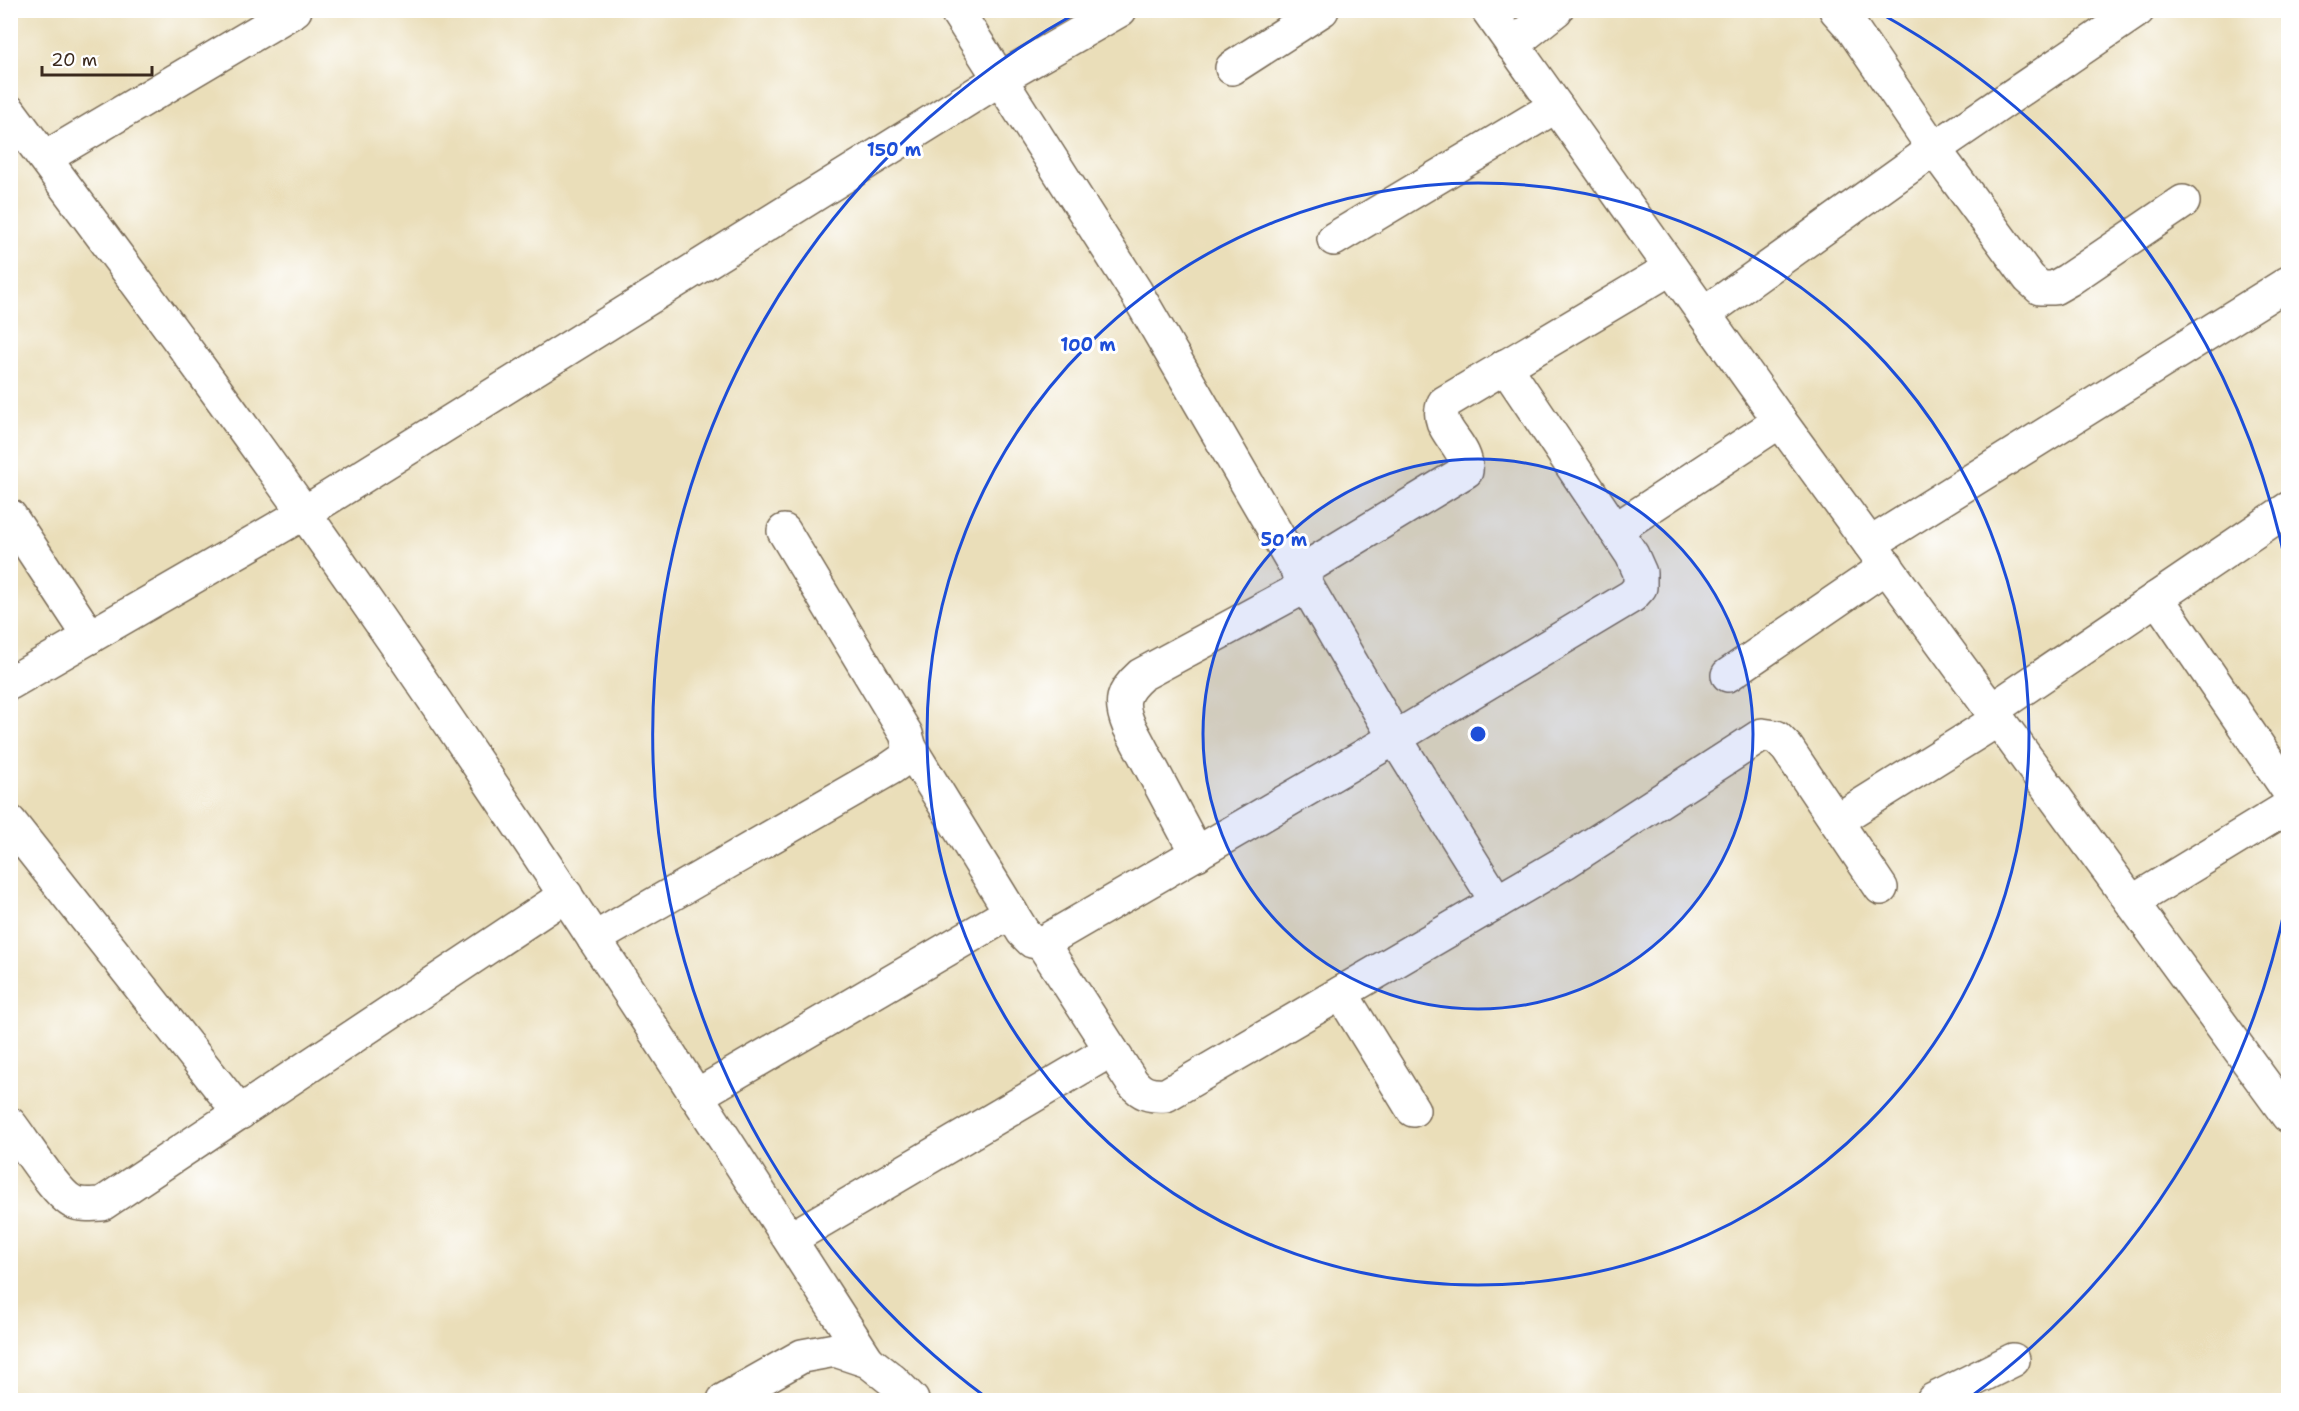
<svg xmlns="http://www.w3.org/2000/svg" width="2299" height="1411" font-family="'Shantell Sans',sans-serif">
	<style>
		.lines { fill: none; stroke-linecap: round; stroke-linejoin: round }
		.minor-casing { stroke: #786954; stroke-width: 36 }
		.minor { stroke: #fff; stroke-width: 33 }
		.ring { fill: none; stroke: #1d4ed8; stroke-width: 3 }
		.centre { fill: #1d4ed8; stroke: #fff; stroke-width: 3 }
		.ring-label { font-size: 18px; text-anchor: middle; font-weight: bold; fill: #1d4ed8; stroke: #fff; stroke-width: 6; stroke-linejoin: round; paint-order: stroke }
	</style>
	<rect width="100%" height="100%" fill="#fff"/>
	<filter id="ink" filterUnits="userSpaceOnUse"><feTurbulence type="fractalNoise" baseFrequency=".0167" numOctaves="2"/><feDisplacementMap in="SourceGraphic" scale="12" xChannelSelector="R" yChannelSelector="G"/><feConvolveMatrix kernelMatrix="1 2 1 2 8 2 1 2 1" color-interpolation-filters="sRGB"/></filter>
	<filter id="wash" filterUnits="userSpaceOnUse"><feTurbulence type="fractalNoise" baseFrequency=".008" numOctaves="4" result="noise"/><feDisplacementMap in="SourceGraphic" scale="24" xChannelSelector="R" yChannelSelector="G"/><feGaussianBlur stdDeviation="1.35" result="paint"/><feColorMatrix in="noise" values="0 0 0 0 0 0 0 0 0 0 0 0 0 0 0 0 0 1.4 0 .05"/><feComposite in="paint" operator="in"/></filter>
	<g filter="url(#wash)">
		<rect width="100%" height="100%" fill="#eadeb9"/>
	</g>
	<g filter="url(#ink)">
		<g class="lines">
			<defs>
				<g id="minor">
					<path d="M 956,10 L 1136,292 L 1395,738 L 1497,902"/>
					<path d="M 1488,10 L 1780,421 L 2288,1116"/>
					<path d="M 1836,10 L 1852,28 L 1934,149 L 2029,278 L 2040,288 L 2054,288 L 2068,280 L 2183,202"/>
					<path d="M 1512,45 L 1556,10"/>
					<path d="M 1232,68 L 1322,10"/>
					<path d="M 10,112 C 133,277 256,442 373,611 C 544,857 706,1110 868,1361"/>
					<path d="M 45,158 L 295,10"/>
					<path d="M 1334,239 L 1556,106"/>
					<path d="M 1704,314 L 1934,149 L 2138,10"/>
					<path d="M 10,516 L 90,637"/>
					<path d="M 1615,530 L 1780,421"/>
					<path d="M 1870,544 L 2288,283"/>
					<path d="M 1298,573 L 1466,471 C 1469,444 1432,429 1444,403 L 1671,268"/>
					<path d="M 2157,598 L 2288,790"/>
					<path d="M 1728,675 L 1887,566"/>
					<path d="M 10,683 L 304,513 L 1000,79 L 1120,10"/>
					<path d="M 1992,710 L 2288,509"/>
					<path d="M 910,748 L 1023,932 L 1032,941 L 1042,943 L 1395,738 L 1632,596 L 1640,587 L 1640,573 L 1632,555 L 1505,366"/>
					<path d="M 1836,821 L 1999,719"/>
					<path d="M 10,822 L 240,1113"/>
					<path d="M 1197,854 L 1129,726 C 1119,702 1122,692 1141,675 L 1306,586"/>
					<path d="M 2132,902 L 2288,807"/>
					<path d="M 594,939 L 891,768 L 904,759 L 910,748 L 906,734 L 784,531"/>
					<path d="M 1042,943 L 1132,1082 C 1142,1094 1150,1096 1166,1095 L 1567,861 L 1762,735 L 1776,737 L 1787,748 L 1881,888"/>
					<path d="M 1341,993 L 1413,1110"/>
					<path d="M 696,1096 L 1011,912"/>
					<path d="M 10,1124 C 24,1142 56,1194 73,1202 C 82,1206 93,1204 102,1204 L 566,895"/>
					<path d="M 790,1239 L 1111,1050"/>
					<path d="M 724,1400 L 802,1356 L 835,1350 L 868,1361 L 892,1380 L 912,1400"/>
					<path d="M 1933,1400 L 2013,1360"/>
				</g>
			</defs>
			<!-- minor casing -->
			<use href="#minor" class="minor-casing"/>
			<!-- minor -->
			<use href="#minor" class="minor"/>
		</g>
	</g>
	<!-- distance rings -->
	<circle cx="1478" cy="734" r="275" fill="#1d4ed8" fill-opacity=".12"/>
	<g class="ring">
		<circle cx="1478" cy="734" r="275"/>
		<circle cx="1478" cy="734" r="551"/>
		<path d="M2287 899A826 826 0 0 1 1969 1398M987 1398A826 826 0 0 1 1078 12M1878 12A826 826 0 0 1 2287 569"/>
	</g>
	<circle cx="1478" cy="734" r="9" class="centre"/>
	<g class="ring-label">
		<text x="894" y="156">150 m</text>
		<text x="1088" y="351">100 m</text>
		<text x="1284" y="546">50 m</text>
	</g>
	<!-- margin -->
	<rect width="2299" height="1411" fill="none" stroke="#fff" stroke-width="36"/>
	<!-- scale -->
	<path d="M42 66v9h110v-9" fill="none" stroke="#3b2a1e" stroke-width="3"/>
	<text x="51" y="66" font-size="18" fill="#3b2a1e" stroke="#ffffff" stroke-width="4.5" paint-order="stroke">20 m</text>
</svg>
